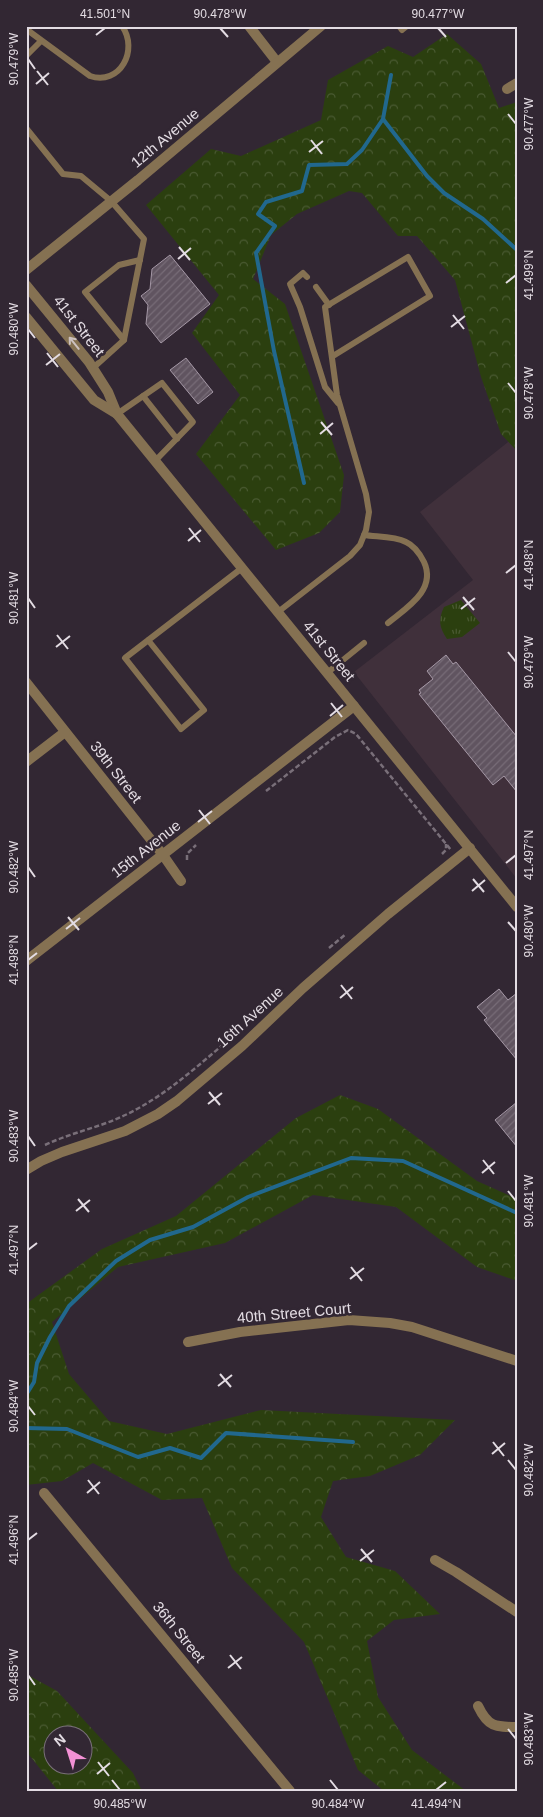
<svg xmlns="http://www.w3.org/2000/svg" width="543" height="1817" font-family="Helvetica,sans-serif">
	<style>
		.education { fill: #40303b }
		.forest { fill: url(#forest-crowns); fill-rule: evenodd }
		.park { fill: url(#park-tufts) }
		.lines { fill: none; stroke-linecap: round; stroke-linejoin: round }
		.stream { stroke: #21688e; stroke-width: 4 }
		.building { fill: url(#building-hatch); stroke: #a598a6 }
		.path { stroke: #796f79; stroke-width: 2.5; stroke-dasharray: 5 2.5; stroke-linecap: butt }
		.service { stroke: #857152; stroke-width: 6 }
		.minor { stroke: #857152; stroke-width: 10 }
		.tertiary { stroke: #857152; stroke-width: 10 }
		.oneway { stroke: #ccc1bf }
		.ticks { fill: none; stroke: #e3dce3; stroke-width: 2 }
		.labels { text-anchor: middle; stroke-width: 5; stroke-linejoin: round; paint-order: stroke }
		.street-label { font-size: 15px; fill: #e3dce3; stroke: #322733 }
		.neatline { fill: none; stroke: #e3dce3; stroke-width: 2 }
		.ticks-label { font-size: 12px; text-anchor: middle; fill: #e3dce3 }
	</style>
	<defs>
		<pattern id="forest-crowns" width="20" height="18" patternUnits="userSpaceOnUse" patternTransform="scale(1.25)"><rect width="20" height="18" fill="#2b3f0f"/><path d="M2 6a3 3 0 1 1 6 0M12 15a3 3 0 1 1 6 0" fill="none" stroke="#4a5a32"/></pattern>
		<pattern id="park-tufts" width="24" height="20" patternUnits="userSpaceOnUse" patternTransform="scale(1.25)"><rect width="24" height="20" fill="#2b3f0f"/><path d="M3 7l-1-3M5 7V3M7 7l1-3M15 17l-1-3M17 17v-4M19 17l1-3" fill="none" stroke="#4a5a32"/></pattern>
		<pattern id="building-hatch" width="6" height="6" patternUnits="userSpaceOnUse" patternTransform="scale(1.25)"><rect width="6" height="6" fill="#605460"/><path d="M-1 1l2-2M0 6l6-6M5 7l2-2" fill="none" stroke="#776c77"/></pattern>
	</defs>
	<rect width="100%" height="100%" fill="#322733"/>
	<!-- education -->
	<path class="education" d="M 517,435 L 517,879 L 354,672 L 473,580 L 420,512 Z"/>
	<!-- forest -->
	<g class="forest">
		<path d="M 447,34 L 481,64 L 499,108 L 517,102 L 517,451 L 501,434 L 481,377 L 455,280 L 417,236 L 398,236 L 362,193 L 349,191 L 297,214 L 271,235 L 253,279 L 285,304 L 344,475 L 340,512 L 319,533 L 276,550 L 196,454 L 240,395 L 192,333 L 219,295 L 146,205 L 211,149 L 241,156 L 321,120 L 328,80 L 388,46 L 413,57 Z"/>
		<path d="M 340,1095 L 378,1109 L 477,1181 L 517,1199 L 517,1281 L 477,1267 L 396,1207 L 313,1195 L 225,1243 L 118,1267 L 52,1322 L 69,1374 L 109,1421 L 167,1434 L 261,1410 L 455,1420 L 420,1455 L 370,1476 L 333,1481 L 321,1517 L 346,1557 L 395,1571 L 440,1614 L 394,1620 L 367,1641 L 378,1697 L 412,1750 L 466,1791 L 384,1791 L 358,1770 L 304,1642 L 232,1568 L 202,1498 L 162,1500 L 93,1463 L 62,1481 L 26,1485 L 26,1304 L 102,1249 L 176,1216 L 296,1118 Z"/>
		<path d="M 26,1674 L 57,1691 L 133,1773 L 142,1791 L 58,1791 L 26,1751 ZM 82,1734 L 82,1764 L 52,1764 L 52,1734 Z"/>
	</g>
	<!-- park -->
	<path class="park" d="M 461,600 L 480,623 L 462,637 L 447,639 C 439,627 438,620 444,607 Z"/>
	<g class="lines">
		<!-- stream -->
		<g class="stream">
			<path d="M 391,75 L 383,119 L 427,176 L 444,193 L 483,219 L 517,250"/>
			<path d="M 304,483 L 274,351 L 256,253 L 275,226 L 258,214 L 266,202 L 302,191 L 309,165 L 347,164 L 362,150 L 383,119"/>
			<path d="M 26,1395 L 34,1382 L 37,1363 L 50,1337 L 69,1306 L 116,1261 L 150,1240 L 193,1227 L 248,1197 L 351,1158 L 403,1161 L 517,1213"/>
			<path d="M 26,1428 L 67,1429 L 138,1457 L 170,1448 L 201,1458 L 226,1433 L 353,1442"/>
		</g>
	</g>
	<!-- building -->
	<g class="building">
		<path d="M 170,255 L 210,304 L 161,343 L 146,324 L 148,305 L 141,296 L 150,289 L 152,269 Z"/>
		<path d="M 186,358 L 213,392 L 198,404 L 170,370 Z"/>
		<path d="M 446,655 L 453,664 L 456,662 L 517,737 L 517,792 L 504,776 L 493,785 L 419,694 L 421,693 L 419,690 L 433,679 L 427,671 Z"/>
		<path d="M 499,989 L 508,1000 L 517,993 L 517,1060 L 484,1020 L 487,1018 L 477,1007 Z"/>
		<path d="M 517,1102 L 517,1147 L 495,1120 Z"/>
	</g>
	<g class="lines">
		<!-- path -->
		<g class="path">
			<path d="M 266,791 L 335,737 L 348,730 L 356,734 L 451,850"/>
			<path d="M 442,854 L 446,850 L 446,844"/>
			<path d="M 187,860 L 187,854 L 196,845"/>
			<path d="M 329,948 L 346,934"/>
			<path d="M 45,1145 C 70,1133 97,1128 121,1117 C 161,1099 193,1070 225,1043"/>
		</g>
		<!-- service -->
		<g class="service">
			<path d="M 399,26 L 402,30 L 407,26"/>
			<path d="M 26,29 L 90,76 C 120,86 139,50 122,26"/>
			<path d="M 26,56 L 41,41"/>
			<path d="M 26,128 L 63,174 L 81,176 L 111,201 L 144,239 L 124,340 L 93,368"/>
			<path d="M 307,277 L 303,273 L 290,284 L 300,307 L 325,387 L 338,403"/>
			<path d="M 316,287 L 329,305"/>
			<path d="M 124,340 L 85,292 L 119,265 L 140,260"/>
			<path d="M 143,396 L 177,439"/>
			<path d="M 117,414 L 162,383 L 193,422 L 155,461"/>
			<path d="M 364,535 C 377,537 394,536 406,542 C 415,546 420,554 424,562 C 437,590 406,608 388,623"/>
			<path d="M 278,612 L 350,556 L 360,545 L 366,530 L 369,512 L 366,494 L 337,395 L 325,307 L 408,257 L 430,296 L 333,356"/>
			<path d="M 148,640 L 204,710 L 181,729 L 125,658 L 242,568"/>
			<path d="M 327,673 L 364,643"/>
		</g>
		<!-- minor -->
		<g class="minor">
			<path d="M 249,26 L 277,62"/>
			<path d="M 507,89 L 517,83"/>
			<path d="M 26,682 L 163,855 L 181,881"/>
			<path d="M 26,762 L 65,732"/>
			<path d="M 26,961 L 354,706"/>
			<path d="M 26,1170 L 41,1161 L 62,1152 L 125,1131 L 158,1114 L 177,1101 L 242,1046 L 303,988 L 388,914 L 470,848"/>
			<path d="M 188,1342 L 240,1332 L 349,1320 L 390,1323 L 412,1327 L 517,1361"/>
			<path d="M 44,1493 L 290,1791"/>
			<path d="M 435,1560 L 456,1572 L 517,1612"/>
			<path d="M 478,1706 C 488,1727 495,1727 517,1727"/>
		</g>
		<!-- tertiary -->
		<g class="tertiary">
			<path d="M 26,270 L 138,180 L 321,26"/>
			<path d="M 26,285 L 89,362 L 108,392 L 117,414"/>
			<path d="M 26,317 L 94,400 L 117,414 L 517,907"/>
		</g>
	</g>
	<!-- one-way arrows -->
	<defs><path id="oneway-shaft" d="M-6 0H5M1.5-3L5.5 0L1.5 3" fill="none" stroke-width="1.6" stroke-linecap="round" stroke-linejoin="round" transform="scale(1.25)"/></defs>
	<use class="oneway" href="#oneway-shaft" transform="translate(74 343) rotate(-129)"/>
	<!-- ticks -->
	<path class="ticks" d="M 220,28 L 228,37M 438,28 L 446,37M 96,35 L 105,28M 28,59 L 35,69M 37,71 L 48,85M 36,84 L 49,73M 508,114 L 516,124M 311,140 L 322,154M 309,152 L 323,141M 179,247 L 190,260M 178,259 L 191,248M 506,283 L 516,275M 453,315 L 464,329M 451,327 L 465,316M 28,329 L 35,338M 47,353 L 58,367M 46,365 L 60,354M 508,383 L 516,393M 321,422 L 332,435M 320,434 L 333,423M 189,528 L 200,542M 188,541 L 201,530M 506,573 L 516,565M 463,597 L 474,610M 28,598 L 35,608M 461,609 L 475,598M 57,635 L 68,649M 56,647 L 70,636M 508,652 L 516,662M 331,703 L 342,717M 330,716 L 343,705M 199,810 L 210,824M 198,822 L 212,811M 506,863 L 516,855M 28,867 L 35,877M 473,879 L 484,892M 472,891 L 485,880M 68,917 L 79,930M 508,922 L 516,931M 66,929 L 80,918M 28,960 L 37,953M 341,985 L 352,999M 340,998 L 353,987M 209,1092 L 220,1105M 208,1104 L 222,1093M 28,1136 L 35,1146M 483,1160 L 494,1174M 482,1173 L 495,1162M 508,1191 L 516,1201M 78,1199 L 89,1212M 76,1211 L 90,1200M 28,1250 L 37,1243M 351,1267 L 362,1281M 350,1279 L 364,1268M 220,1374 L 231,1387M 218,1386 L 232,1375M 28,1406 L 35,1415M 493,1442 L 504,1456M 492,1454 L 505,1443M 508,1460 L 516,1470M 88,1480 L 99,1494M 87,1493 L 100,1482M 28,1540 L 37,1533M 361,1549 L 372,1562M 360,1561 L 374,1550M 230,1655 L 241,1669M 228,1668 L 242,1657M 28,1675 L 35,1685M 508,1729 L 516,1739M 98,1762 L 109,1776M 97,1774 L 110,1763M 112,1780 L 120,1790M 330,1780 L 338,1790M 436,1790 L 446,1782"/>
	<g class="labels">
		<!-- street labels -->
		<g class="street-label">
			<text transform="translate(165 138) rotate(-40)" y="5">12th Avenue</text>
			<text transform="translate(79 326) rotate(52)" y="5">41st Street</text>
			<text transform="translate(329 651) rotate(51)" y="5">41st Street</text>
			<text transform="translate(116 772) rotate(52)" y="5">39th Street</text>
			<text transform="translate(146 849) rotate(-38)" y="5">15th Avenue</text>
			<text transform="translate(250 1017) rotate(-42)" y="5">16th Avenue</text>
			<text transform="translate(294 1313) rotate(-5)" y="5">40th Street Court</text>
			<text transform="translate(179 1632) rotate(51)" y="5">36th Street</text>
		</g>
	</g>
	<!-- border -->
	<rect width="543" height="1817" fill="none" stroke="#322733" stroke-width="55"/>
	<!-- north arrow -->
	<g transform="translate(68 1750) rotate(321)"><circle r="24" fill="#322733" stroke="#796f79"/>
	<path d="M0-4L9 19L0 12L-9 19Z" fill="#f391d5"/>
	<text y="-8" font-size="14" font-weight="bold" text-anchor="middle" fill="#e3dce3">N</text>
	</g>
	<rect x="28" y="28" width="488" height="1762" class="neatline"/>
	<g class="ticks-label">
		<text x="105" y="18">41.501°N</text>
		<text x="220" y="18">90.478°W</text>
		<text x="438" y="18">90.477°W</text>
		<text transform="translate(14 59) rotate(-90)" y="4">90.479°W</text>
		<text transform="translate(529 124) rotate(-90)" y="4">90.477°W</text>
		<text transform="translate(529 275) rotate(-90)" y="4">41.499°N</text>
		<text transform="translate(14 329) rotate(-90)" y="4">90.480°W</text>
		<text transform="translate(529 393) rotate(-90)" y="4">90.478°W</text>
		<text transform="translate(529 565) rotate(-90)" y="4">41.498°N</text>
		<text transform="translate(14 598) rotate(-90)" y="4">90.481°W</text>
		<text transform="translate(529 662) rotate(-90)" y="4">90.479°W</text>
		<text transform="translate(529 855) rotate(-90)" y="4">41.497°N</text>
		<text transform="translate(14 867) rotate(-90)" y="4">90.482°W</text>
		<text transform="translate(529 931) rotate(-90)" y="4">90.480°W</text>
		<text transform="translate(14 960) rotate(-90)" y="4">41.498°N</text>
		<text transform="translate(14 1136) rotate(-90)" y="4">90.483°W</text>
		<text transform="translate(529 1201) rotate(-90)" y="4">90.481°W</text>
		<text transform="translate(14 1250) rotate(-90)" y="4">41.497°N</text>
		<text transform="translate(14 1406) rotate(-90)" y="4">90.484°W</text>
		<text transform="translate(529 1470) rotate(-90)" y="4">90.482°W</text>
		<text transform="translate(14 1540) rotate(-90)" y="4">41.496°N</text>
		<text transform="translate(14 1675) rotate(-90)" y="4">90.485°W</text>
		<text transform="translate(529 1739) rotate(-90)" y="4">90.483°W</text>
		<text x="120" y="1808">90.485°W</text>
		<text x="338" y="1808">90.484°W</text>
		<text x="436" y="1808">41.494°N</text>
	</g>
</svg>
